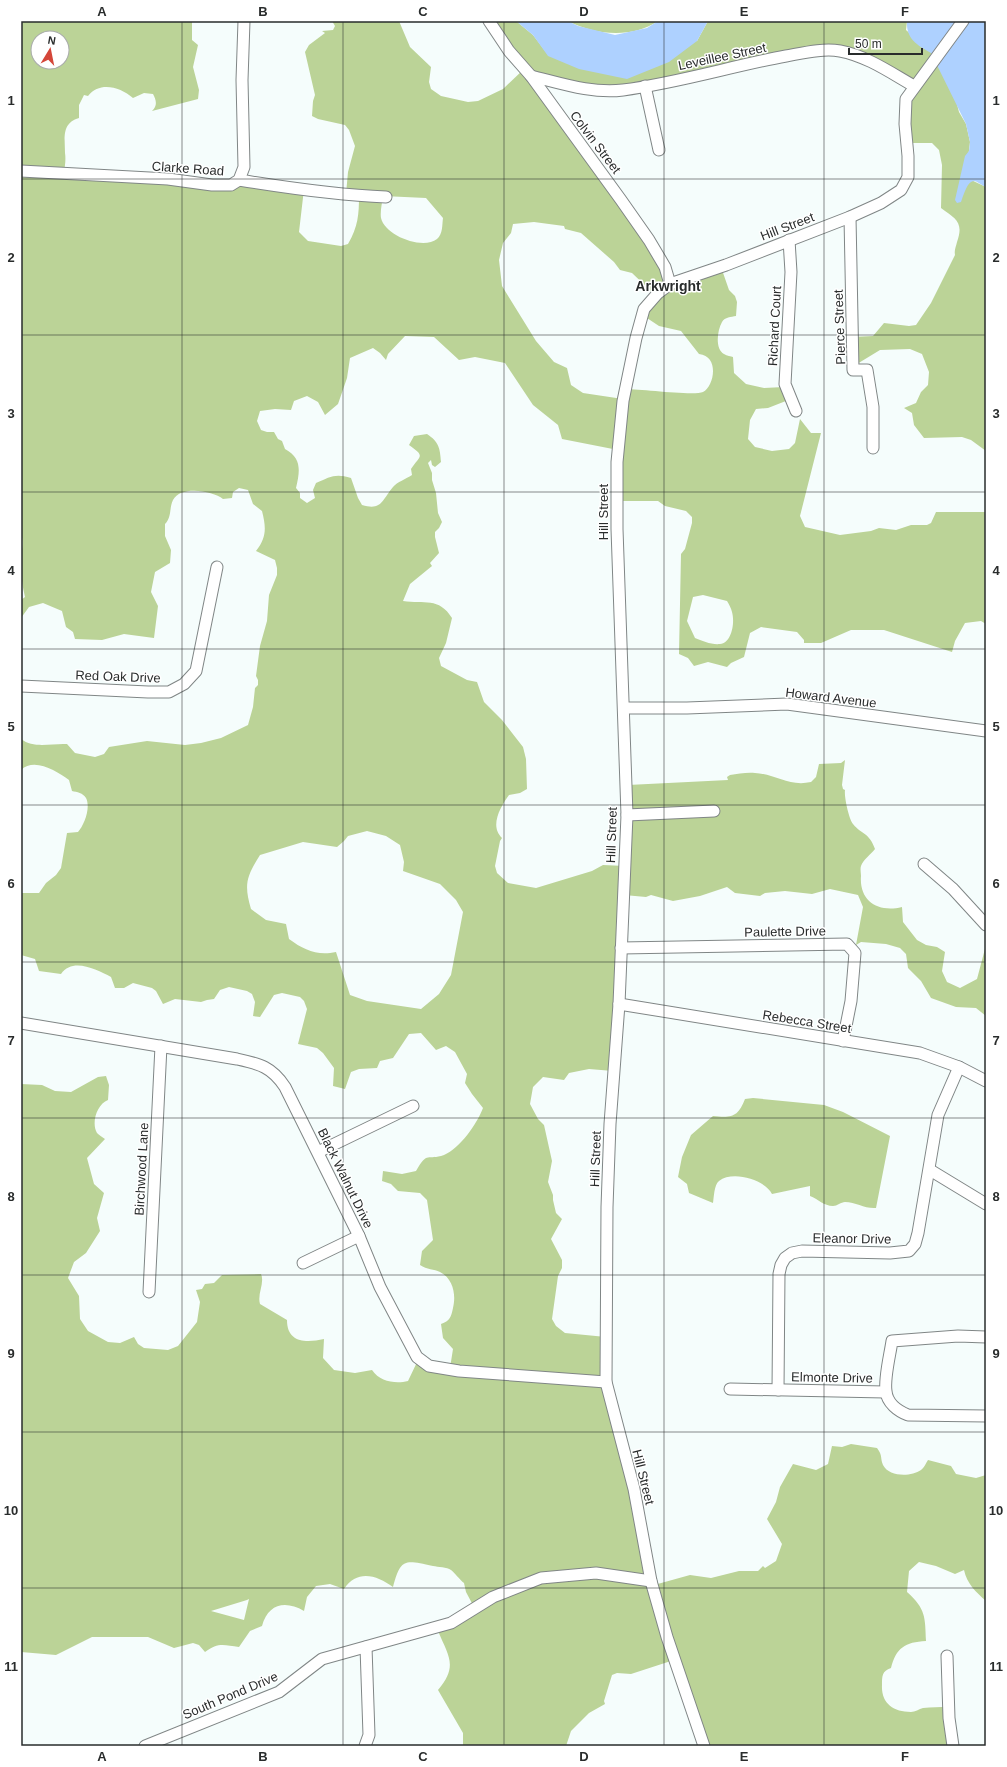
<svg xmlns="http://www.w3.org/2000/svg" width="1007" height="1767" font-family="Arial,sans-serif">
	<style>
		.green { fill: #bbd397; fill-rule: evenodd }
		.water { fill: #aed1ff }
		.lines { fill: none; stroke-linecap: round; stroke-linejoin: round }
		.minor-casing { stroke: #808686; stroke-width: 13 }
		.minor { stroke: #fff; stroke-width: 11 }
		.grid { fill: none; stroke: #292c2c; stroke-width: 1; stroke-opacity: 0.55 }
		.labels { text-anchor: middle; stroke-width: 3; stroke-linejoin: round; paint-order: stroke }
		.street-label { font-size: 13px; fill: #292c2c; stroke: #fff }
		.neighbourhood-label { font-size: 14px; font-weight: bold; fill: #292c2c; stroke: #fff }
		.neatline { fill: none; stroke: #292c2c; stroke-width: 1.5 }
		.grid-label { font-size: 13px; text-anchor: middle; font-weight: bold; fill: #292c2c }
	</style>
	<rect width="100%" height="100%" fill="#f5fdfc"/>
	<!-- green -->
	<g class="green">
		<path d="M 21,21 L 192,21 L 192,40 L 198,45 L 193,67 L 199,90 L 198,99 L 152,111 C 158,105 156,100 153,94 L 144,93 L 133,98 C 120,87 100,81 88,96 L 84,95 L 79,105 L 79,118 C 61,123 65,139 65,153 C 66,159 65,166 64,172 L 304,189 L 299,232 L 308,241 L 341,246 L 348,244 C 358,227 359,214 359,196 L 346,194 L 348,172 L 355,146 L 349,130 L 345,125 L 318,119 L 312,116 L 313,101 L 315,95 L 305,52 L 309,45 L 325,33 L 322,31 L 333,30 L 335,26 L 332,21 L 399,21 L 410,47 L 431,67 L 429,82 L 431,89 L 441,96 L 468,102 L 478,101 L 503,89 L 524,69 L 490,21 L 516,21 L 533,35 L 549,56 L 697,41 L 708,21 L 907,21 L 906,30 L 935,56 L 953,89 L 959,112 L 966,124 L 970,142 L 967,167 L 969,179 L 986,187 L 986,451 L 971,440 L 962,437 L 924,438 L 914,425 L 912,413 L 904,408 L 916,403 L 921,392 L 928,385 L 929,372 L 922,354 L 910,349 L 880,350 L 857,364 L 851,337 L 873,336 L 884,323 L 909,326 L 916,325 L 931,303 L 955,255 C 954,250 956,247 957,242 C 964,222 956,219 941,208 L 942,165 L 939,150 L 932,143 L 911,143 L 906,120 L 913,87 L 839,50 L 621,89 L 537,77 L 670,281 L 721,267 L 729,290 L 735,296 L 737,302 L 736,316 C 731,317 725,317 722,322 C 717,331 715,349 724,354 C 727,356 731,356 733,357 L 734,373 L 746,384 L 764,388 L 784,387 L 791,399 L 768,408 L 756,409 L 750,420 L 748,439 L 755,447 L 772,451 L 789,449 L 795,443 L 800,419 L 811,433 L 821,433 L 800,516 L 805,527 L 840,535 L 871,531 L 879,528 L 896,530 L 911,525 L 927,525 L 931,523 L 936,512 L 986,512 L 986,624 L 981,621 L 965,623 L 955,641 L 952,652 L 884,630 L 851,630 L 821,643 L 804,643 L 804,640 L 797,632 L 761,627 L 750,633 L 744,657 L 731,663 L 727,667 L 708,662 L 694,666 L 688,658 L 679,654 L 681,554 L 685,549 L 692,523 L 692,517 L 686,511 L 665,506 L 658,501 L 619,501 L 618,450 L 562,439 L 558,425 L 533,405 L 505,363 L 475,357 L 459,360 L 434,337 L 405,336 L 388,354 L 386,360 L 380,353 L 373,348 L 350,358 L 347,378 L 338,404 L 325,415 L 318,402 L 307,396 L 294,401 L 291,410 L 275,409 L 260,411 L 257,421 L 261,430 L 267,432 L 274,432 L 278,439 L 282,441 L 285,449 C 302,458 300,471 296,488 L 300,493 L 300,498 L 307,503 L 315,498 L 313,490 L 316,483 C 330,477 335,473 351,478 L 358,498 L 362,505 C 382,511 382,500 393,487 C 397,482 406,479 412,475 L 411,469 C 420,455 426,457 409,445 L 414,436 L 427,434 C 439,442 440,448 441,462 L 435,467 L 432,465 L 431,460 L 428,463 L 432,473 L 432,480 L 436,493 L 438,513 L 442,522 L 439,528 L 435,532 L 435,537 L 439,553 L 430,563 L 432,566 L 410,584 L 403,601 C 424,604 439,597 452,618 L 446,643 L 439,658 L 441,666 L 467,680 L 477,682 L 484,702 L 502,720 L 523,747 L 526,759 L 527,789 L 520,793 L 509,795 C 501,806 489,826 502,838 L 500,841 L 495,866 L 497,873 L 508,883 L 536,888 L 592,871 L 603,865 L 625,866 L 628,785 L 728,780 L 727,777 L 730,775 C 738,774 747,772 755,773 C 775,774 789,787 811,782 L 816,777 L 819,764 L 841,763 L 845,760 L 842,785 L 843,789 L 845,790 C 844,797 849,819 853,824 C 862,835 869,832 875,849 C 871,854 863,860 861,866 C 860,869 861,873 861,876 C 859,901 878,913 902,907 L 903,922 L 917,940 L 926,945 L 937,947 L 945,952 L 942,971 L 947,982 L 960,988 L 977,979 L 986,945 L 986,1016 L 976,1008 L 956,1007 L 931,998 L 921,981 L 908,968 L 906,954 L 900,948 L 886,944 L 861,942 L 856,945 L 863,907 L 858,895 L 830,889 L 812,894 L 785,891 L 765,893 L 760,896 L 735,893 L 727,887 L 700,896 L 673,901 L 651,895 L 646,897 L 624,895 L 613,1071 L 589,1069 L 569,1073 L 564,1080 L 543,1077 L 533,1087 L 530,1104 L 538,1119 L 544,1125 L 552,1161 L 548,1182 L 553,1195 L 553,1200 L 556,1213 L 562,1219 L 551,1239 L 562,1260 L 562,1268 L 558,1276 L 552,1319 L 556,1326 L 565,1333 L 606,1337 L 607,1374 L 654,1585 L 690,1575 L 711,1578 L 739,1571 L 758,1571 L 763,1566 L 765,1568 L 776,1561 L 782,1544 L 767,1519 L 776,1502 L 780,1487 L 793,1464 L 816,1470 L 828,1464 L 832,1446 L 842,1447 L 851,1444 L 877,1448 C 883,1456 880,1458 883,1465 C 889,1477 911,1477 921,1470 C 924,1468 926,1463 928,1460 L 951,1466 L 956,1474 L 976,1478 L 986,1475 L 986,1601 C 976,1592 967,1584 964,1570 L 955,1574 L 936,1566 L 919,1562 L 909,1571 L 907,1592 C 926,1609 925,1617 926,1641 C 905,1642 896,1648 891,1668 C 882,1671 882,1676 882,1685 C 881,1703 893,1712 911,1712 C 915,1712 919,1709 923,1708 C 931,1707 940,1707 948,1707 L 954,1746 L 704,1746 L 674,1660 L 631,1674 L 617,1673 L 612,1675 L 604,1701 L 605,1704 L 589,1713 L 571,1731 L 566,1746 L 463,1746 L 463,1733 L 438,1690 C 458,1666 449,1657 438,1631 L 475,1609 L 466,1592 L 464,1583 C 460,1580 454,1572 451,1570 C 447,1567 438,1567 433,1566 C 404,1560 401,1558 393,1587 C 377,1575 357,1569 344,1589 L 330,1584 L 316,1586 L 307,1597 L 304,1611 C 285,1600 268,1604 262,1626 L 250,1631 L 239,1647 C 224,1645 218,1642 205,1652 L 199,1645 L 193,1643 L 174,1648 L 148,1637 L 92,1637 L 56,1655 L 21,1652 L 21,1084 L 42,1085 L 55,1091 L 71,1092 L 98,1077 L 106,1076 L 109,1085 L 108,1100 C 97,1104 91,1123 97,1133 C 99,1135 102,1137 105,1139 L 87,1158 L 94,1184 L 104,1193 L 97,1218 L 100,1231 L 86,1253 L 74,1262 L 68,1278 L 79,1296 L 80,1319 L 88,1331 L 108,1342 L 120,1343 L 134,1337 L 138,1344 L 144,1348 L 168,1350 L 178,1346 L 197,1322 L 200,1302 L 196,1290 L 202,1289 L 205,1284 L 214,1283 L 222,1275 L 261,1274 C 265,1283 257,1294 260,1304 L 287,1320 C 287,1343 306,1343 324,1339 L 323,1358 L 334,1370 L 355,1373 L 372,1370 C 380,1382 396,1384 408,1381 L 419,1358 L 450,1368 L 453,1349 L 443,1338 L 441,1324 C 450,1321 451,1317 453,1308 C 456,1296 454,1279 440,1272 C 434,1269 427,1270 420,1265 L 422,1251 L 433,1240 L 427,1200 L 420,1193 L 398,1191 L 391,1184 L 382,1181 L 383,1171 L 402,1174 L 416,1171 C 428,1150 427,1161 444,1155 C 460,1148 477,1124 483,1108 L 472,1094 L 465,1083 L 467,1074 L 455,1052 L 446,1046 L 436,1050 L 421,1033 L 409,1034 L 393,1058 L 380,1061 L 377,1068 L 359,1069 L 351,1072 L 345,1089 L 333,1086 L 334,1068 L 323,1053 L 317,1048 L 298,1044 L 307,1009 L 304,1001 L 300,997 L 282,993 L 274,995 L 260,1017 L 253,1016 L 255,1002 L 252,994 L 247,991 L 229,987 L 220,990 L 214,999 L 207,1000 L 201,1002 L 175,999 L 163,1004 L 156,991 L 152,988 L 133,983 L 124,988 L 115,988 L 111,977 C 97,970 73,957 61,974 L 39,971 L 35,959 L 21,955 L 21,893 L 39,893 L 46,883 L 56,875 L 61,868 L 67,833 L 78,832 C 84,825 91,808 86,798 C 83,793 77,792 72,791 L 69,780 C 57,771 34,757 21,770 L 21,739 C 34,749 52,743 67,744 L 75,753 L 95,757 L 104,754 L 109,747 L 147,741 L 185,745 L 201,743 L 221,738 L 248,725 L 253,707 L 255,688 L 258,685 L 258,680 L 256,676 L 260,646 L 267,621 L 269,595 L 277,575 L 277,568 L 275,560 L 256,551 C 267,537 266,527 262,511 L 253,504 L 248,490 L 239,488 L 233,492 L 232,498 L 223,499 C 213,491 181,485 173,500 C 169,508 172,517 165,524 L 165,536 L 171,550 L 170,563 L 155,572 L 151,592 L 158,606 L 154,638 L 124,634 L 102,640 L 75,639 L 73,632 L 66,627 L 62,611 L 43,603 L 29,607 L 21,618 L 21,600 L 25,597 C 22,584 20,570 21,556 C 22,547 24,543 21,534 ZM 38,38 L 62,38 L 62,62 L 38,62 ZM 383,196 L 426,198 L 443,218 C 442,225 443,234 437,239 C 423,250 385,236 381,218 C 380,212 382,203 383,196 ZM 534,222 L 564,226 L 565,229 L 581,233 L 614,262 L 620,270 L 632,273 L 655,295 L 644,316 L 659,326 L 681,331 L 699,354 C 720,356 714,387 703,392 C 694,396 640,389 626,389 L 623,399 L 583,393 L 571,385 L 567,368 L 554,362 L 536,341 L 502,286 L 499,260 L 503,243 L 511,233 L 513,224 ZM 703,595 L 727,601 C 729,604 731,608 732,612 C 735,622 732,643 720,644 C 712,645 702,641 695,638 L 687,621 L 693,597 ZM 367,831 L 386,836 L 400,845 L 404,862 L 403,871 L 440,884 L 456,900 L 463,912 L 451,975 L 439,994 L 421,1009 L 367,1001 L 350,995 L 336,952 C 317,956 304,950 289,939 L 286,924 L 266,920 L 251,909 C 244,885 246,877 260,855 L 303,842 L 337,847 L 344,841 L 348,836 ZM 249,1599 L 244,1620 L 211,1611 L 247,1600 Z"/>
		<path d="M 568,21 L 658,21 C 631,39 595,35 568,21 Z"/>
		<path d="M 753,1098 L 824,1105 L 843,1112 L 890,1136 L 876,1208 C 865,1209 856,1202 845,1202 C 841,1202 837,1206 833,1206 C 824,1206 818,1199 810,1196 L 810,1186 L 772,1194 C 765,1180 733,1170 719,1181 C 714,1185 714,1197 713,1203 L 689,1193 L 687,1184 L 678,1177 L 682,1157 L 691,1135 L 713,1116 C 732,1118 738,1117 745,1099 Z"/>
	</g>
	<!-- water -->
	<g class="water">
		<path d="M 516,21 L 568,21 L 578,26 L 615,35 L 647,28 L 658,21 L 708,21 L 697,41 L 669,62 L 627,79 L 579,69 L 548,56 L 533,35 Z"/>
		<path d="M 907,21 L 986,21 L 986,187 C 983,186 977,181 974,181 C 967,181 963,197 961,202 L 957,203 L 955,200 L 965,156 L 969,151 L 970,142 L 966,124 L 931,53 C 917,45 906,39 907,21 Z"/>
	</g>
	<g class="lines">
		<defs>
			<g id="minor">
				<path d="M 489,21 L 509,51 L 531,76 L 621,200 L 649,240 L 665,267 L 670,284"/>
				<path d="M 531,76 C 560,83 592,94 623,90 C 678,83 732,66 786,56 C 803,53 823,48 840,51 C 867,56 891,73 914,86"/>
				<path d="M 645,86 L 659,150"/>
				<path d="M 21,171 L 168,179 L 212,185 L 231,185 L 239,180 L 244,167 L 242,80 L 244,21"/>
				<path d="M 239,180 C 288,188 336,195 386,197"/>
				<path d="M 850,217 L 853,370 L 867,370 L 873,407 L 873,448"/>
				<path d="M 789,240 L 791,272 L 785,384 L 796,411"/>
				<path d="M 21,686 L 148,692 L 169,692 L 184,684 L 196,671 L 217,567"/>
				<path d="M 624,708 L 687,708 L 787,704 L 986,731"/>
				<path d="M 627,815 L 714,811"/>
				<path d="M 924,864 L 953,889 L 986,925"/>
				<path d="M 621,948 L 847,944 L 855,953 L 851,1001 L 843,1041"/>
				<path d="M 619,1004 L 920,1053 L 959,1067 L 986,1081"/>
				<path d="M 21,1023 L 237,1059 C 260,1064 272,1067 285,1087 L 359,1236 L 380,1287 L 417,1357 L 429,1366 L 459,1371 L 606,1382"/>
				<path d="M 318,1152 L 413,1106"/>
				<path d="M 930,1170 L 986,1204"/>
				<path d="M 303,1263 L 359,1236"/>
				<path d="M 149,1292 L 161,1046"/>
				<path d="M 986,1337 L 958,1336 L 892,1341 C 890,1355 884,1378 886,1391 C 887,1403 898,1411 908,1415 L 986,1416"/>
				<path d="M 730,1389 L 885,1392"/>
				<path d="M 778,1390 L 779,1274 L 781,1265 L 785,1258 L 792,1253 L 802,1251 L 890,1253 L 909,1251 L 915,1244 L 918,1233 L 938,1115 L 959,1067"/>
				<path d="M 947,1656 L 949,1718 L 953,1746"/>
				<path d="M 145,1746 L 279,1692 L 322,1659 L 451,1623 L 493,1597 L 541,1578 L 596,1573 L 651,1581"/>
				<path d="M 365,1746 L 369,1735 L 366,1647"/>
				<path d="M 704,1746 L 667,1637 L 651,1581 L 634,1489 L 606,1382 L 607,1207 L 610,1124 L 619,1004 L 627,815 L 617,529 L 617,462 L 623,401 L 636,338 L 644,309 L 658,293 L 670,284 L 726,265 L 850,217 L 881,203 L 901,190 L 908,177 L 908,156 L 905,124 L 906,99 L 963,21"/>
			</g>
		</defs>
		<!-- minor casing -->
		<use href="#minor" class="minor-casing"/>
		<!-- minor -->
		<use href="#minor" class="minor"/>
	</g>
	<!-- grid -->
	<path class="grid" d="M 182,21 L 182,1746M 343,21 L 343,1746M 504,21 L 504,1746M 664,21 L 664,1746M 824,21 L 824,1746M 21,179 L 986,179M 21,335 L 986,335M 21,492 L 986,492M 21,649 L 986,649M 21,805 L 986,805M 21,962 L 986,962M 21,1118 L 986,1118M 21,1275 L 986,1275M 21,1432 L 986,1432M 21,1588 L 986,1588"/>
	<g class="labels">
		<!-- street labels -->
		<g class="street-label">
			<text transform="translate(722 56) rotate(-12)" y="5">Leveillee Street</text>
			<text transform="translate(596 142) rotate(53)" y="5">Colvin Street</text>
			<text transform="translate(188 168) rotate(4)" y="5">Clarke Road</text>
			<text transform="translate(787 226) rotate(-21)" y="5">Hill Street</text>
			<text transform="translate(774 326) rotate(-87)" y="5">Richard Court</text>
			<text transform="translate(839 327) rotate(-92)" y="5">Pierce Street</text>
			<text transform="translate(603 512) rotate(-90)" y="5">Hill Street</text>
			<text transform="translate(118 676) rotate(2)" y="5">Red Oak Drive</text>
			<text transform="translate(831 697) rotate(7)" y="5">Howard Avenue</text>
			<text transform="translate(611 835) rotate(-88)" y="5">Hill Street</text>
			<text transform="translate(785 931) rotate(-1)" y="5">Paulette Drive</text>
			<text transform="translate(807 1021) rotate(9)" y="5">Rebecca Street</text>
			<text transform="translate(595 1159) rotate(-88)" y="5">Hill Street</text>
			<text transform="translate(141 1169) rotate(-87)" y="5">Birchwood Lane</text>
			<text transform="translate(346 1178) rotate(64)" y="5">Black Walnut Drive</text>
			<text transform="translate(852 1238) rotate(1)" y="5">Eleanor Drive</text>
			<text transform="translate(832 1377) rotate(1)" y="5">Elmonte Drive</text>
			<text transform="translate(644 1477) rotate(76)" y="5">Hill Street</text>
			<text transform="translate(230 1695) rotate(-23)" y="5">South Pond Drive</text>
		</g>
		<!-- neighbourhood labels -->
		<g class="neighbourhood-label">
			<text x="668" y="291">Arkwright</text>
		</g>
	</g>
	<!-- border -->
	<rect width="1007" height="1767" fill="none" stroke="#ffffff" stroke-width="44"/>
	<!-- north arrow -->
	<g transform="translate(50 50) rotate(10)"><circle r="19" fill="#ffffff" stroke="#a9abab"/>
	<path d="M0-3L7 15L0 10L-7 15Z" fill="#d44639"/>
	<text y="-6" font-size="11" font-weight="bold" text-anchor="middle" fill="#292c2c">N</text>
	</g>
	<!-- scale -->
	<path d="M849 48v6h73v-6" fill="none" stroke="#292c2c" stroke-width="2"/>
	<text x="855" y="48" font-size="12" fill="#292c2c" stroke="#ffffff" stroke-width="3" paint-order="stroke">50 m</text>
	<rect x="22" y="22" width="963" height="1723" class="neatline"/>
	<g class="grid-label">
		<text x="102" y="16">A</text>
		<text x="263" y="16">B</text>
		<text x="423" y="16">C</text>
		<text x="584" y="16">D</text>
		<text x="744" y="16">E</text>
		<text x="905" y="16">F</text>
		<text x="11" y="105">1</text>
		<text x="996" y="105">1</text>
		<text x="11" y="262">2</text>
		<text x="996" y="262">2</text>
		<text x="11" y="418">3</text>
		<text x="996" y="418">3</text>
		<text x="11" y="575">4</text>
		<text x="996" y="575">4</text>
		<text x="11" y="731">5</text>
		<text x="996" y="731">5</text>
		<text x="11" y="888">6</text>
		<text x="996" y="888">6</text>
		<text x="11" y="1045">7</text>
		<text x="996" y="1045">7</text>
		<text x="11" y="1201">8</text>
		<text x="996" y="1201">8</text>
		<text x="11" y="1358">9</text>
		<text x="996" y="1358">9</text>
		<text x="11" y="1515">10</text>
		<text x="996" y="1515">10</text>
		<text x="11" y="1671">11</text>
		<text x="996" y="1671">11</text>
		<text x="102" y="1761">A</text>
		<text x="263" y="1761">B</text>
		<text x="423" y="1761">C</text>
		<text x="584" y="1761">D</text>
		<text x="744" y="1761">E</text>
		<text x="905" y="1761">F</text>
	</g>
</svg>
